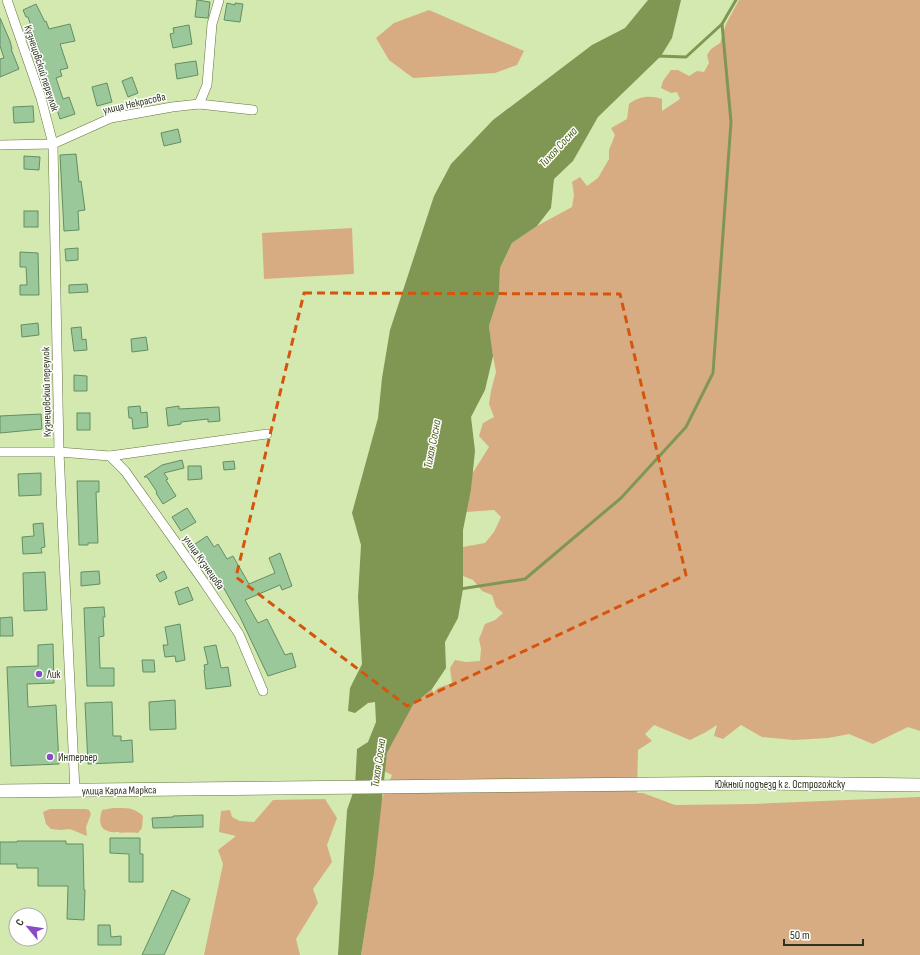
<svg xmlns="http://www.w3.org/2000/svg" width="920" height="955" font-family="'Sofia Sans Condensed',sans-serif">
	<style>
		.green { fill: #d8ac82 }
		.water { fill: #809753 }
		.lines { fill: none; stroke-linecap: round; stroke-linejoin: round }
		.stream { stroke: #809753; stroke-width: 3 }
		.building { fill: #9bc89a; stroke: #638e62 }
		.street-casing { stroke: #63753f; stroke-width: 10 }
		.secondary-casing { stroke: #63753f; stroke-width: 14 }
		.street { stroke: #fff; stroke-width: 9 }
		.secondary { stroke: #fff; stroke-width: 13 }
		.marked { fill: none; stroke: #d5550e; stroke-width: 3; stroke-dasharray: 8 5; stroke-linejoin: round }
		.poi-dot { fill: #874cc3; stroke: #fff; stroke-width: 1.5 }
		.labels { text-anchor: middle; stroke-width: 3; stroke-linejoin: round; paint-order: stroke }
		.street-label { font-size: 11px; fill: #2c341d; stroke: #fff }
		.poi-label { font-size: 11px; fill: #2c341d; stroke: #fff; text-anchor: start }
		.water-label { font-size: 12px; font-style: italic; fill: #4a5e14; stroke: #fff }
	</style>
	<rect width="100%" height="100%" fill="#d4e9af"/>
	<!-- green -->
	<g class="green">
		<path d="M 739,0 L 920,0 L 920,731 L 908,727 L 873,744 L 849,734 L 828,738 L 794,740 L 762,737 L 741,725 L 723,739 L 714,736 L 717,725 L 706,732 L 690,740 L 654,725 L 645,734 L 652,741 L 638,750 L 637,793 L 643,793 L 675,805 L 752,804 L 920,797 L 920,955 L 361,955 L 374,873 L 381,801 L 392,775 L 384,771 L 387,753 L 413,705 L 432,689 L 433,693 L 438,688 L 452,683 L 450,668 L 455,660 L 466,662 L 480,661 L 481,649 L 479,639 L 485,624 L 495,620 L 503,613 L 496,607 L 492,595 L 482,591 L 473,580 L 463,576 L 463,547 L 485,543 L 494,532 L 501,517 L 494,510 L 466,512 L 471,490 L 472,474 L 489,447 L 479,436 L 483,423 L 494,417 L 489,404 L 491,391 L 496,372 L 493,356 L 489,326 L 499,295 L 500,268 L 512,243 L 537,226 L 572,207 L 574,195 L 572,182 L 580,177 L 587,186 L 598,178 L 609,159 L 609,150 L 615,135 L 611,128 L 627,119 L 629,104 C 639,96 650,95 662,99 L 662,111 L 680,99 L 677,92 L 671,93 L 661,88 L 663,81 L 671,70 L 678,70 L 689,76 L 697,71 L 704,72 L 709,63 L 707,55 L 711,49 L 720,43 L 726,24 Z"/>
		<path d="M 429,10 L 524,51 L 517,65 L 495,73 L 413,78 L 389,60 L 376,38 L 394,23 Z"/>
		<path d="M 352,228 L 354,274 L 264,279 L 262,233 Z"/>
		<path d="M 325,799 L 337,818 L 327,845 L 332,862 L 313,889 L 318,903 L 296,939 L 300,955 L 204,955 L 223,864 L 218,850 L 236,836 L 219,832 L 221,811 L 230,810 L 232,817 L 240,821 L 254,822 L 273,800 Z"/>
		<path d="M 113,808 C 126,808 134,807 143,816 L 142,828 L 138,833 C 119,831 93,839 102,810 Z"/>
		<path d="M 50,809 L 86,809 L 89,810 L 91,814 L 86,827 L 87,836 L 70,829 L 61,830 L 51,829 L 46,824 L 43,812 Z"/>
	</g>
	<!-- water -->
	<path class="water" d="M 648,0 L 681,0 L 672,38 L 661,56 L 598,117 L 573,161 L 554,179 L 551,208 L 537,226 L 512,243 L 500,268 L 499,295 L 489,326 L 493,356 L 485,390 L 471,417 L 475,451 L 471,490 L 463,530 L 463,589 L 458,618 L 445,642 L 446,668 L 432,689 L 413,705 L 387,753 L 374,873 L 361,955 L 338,955 L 347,810 L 355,787 L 357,749 L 368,742 L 376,722 L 375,702 L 368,703 L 355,713 L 348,711 L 350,688 L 362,664 L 358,597 L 361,545 L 352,513 L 378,418 L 382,378 L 390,330 L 434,196 L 451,164 L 493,120 L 592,45 L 625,28 Z"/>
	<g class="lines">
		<!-- stream -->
		<g class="stream">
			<path d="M 657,56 L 686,57 L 722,24 L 736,0"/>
			<path d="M 460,589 L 525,579 L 621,498 L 686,427 L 713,373 L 731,122 L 722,24"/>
		</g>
	</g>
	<!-- building -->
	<g class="building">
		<path d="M 197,0 L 210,2 L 208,18 L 195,17 Z"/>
		<path d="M 227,3 L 235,5 L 235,3 L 243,4 L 240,22 L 224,20 Z"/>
		<path d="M 36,4 L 45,22 L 46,21 L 49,29 L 70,24 L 75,41 L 60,44 L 68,68 L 60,70 L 62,76 L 56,78 L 63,99 L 69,97 L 75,114 L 60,119 L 38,51 L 39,50 L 28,17 L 26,17 L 23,10 Z"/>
		<path d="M 0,18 L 10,41 L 12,49 L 11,49 L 19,69 L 0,77 L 0,59 L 4,58 L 0,46 Z"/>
		<path d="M 189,25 L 192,44 L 173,48 L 170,34 L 174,33 L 173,28 Z"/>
		<path d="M 196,61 L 198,75 L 177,79 L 175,64 Z"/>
		<path d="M 132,77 L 138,93 L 128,97 L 122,81 Z"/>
		<path d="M 107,83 L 112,102 L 97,106 L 92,87 Z"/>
		<path d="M 33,106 L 34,122 L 14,123 L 13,107 Z"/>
		<path d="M 178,129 L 181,142 L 164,146 L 161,133 Z"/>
		<path d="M 76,154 L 79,182 L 81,181 L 85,210 L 78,211 L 79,230 L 64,231 L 60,155 Z"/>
		<path d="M 24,156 L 40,157 L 39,170 L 24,169 Z"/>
		<rect x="24" y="211" width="14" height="16"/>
		<path d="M 78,248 L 78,260 L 66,261 L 65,249 Z"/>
		<path d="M 20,252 L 38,253 L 39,295 L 20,295 L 20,285 L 27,285 L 26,267 L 20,267 Z"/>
		<path d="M 87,284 L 88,292 L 69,293 L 69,285 Z"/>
		<path d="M 38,323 L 39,335 L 22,337 L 21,325 Z"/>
		<path d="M 81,327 L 82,340 L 86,339 L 87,350 L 74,351 L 71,328 Z"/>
		<path d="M 146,337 L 148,350 L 132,352 L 131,339 Z"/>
		<path d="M 74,375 L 87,376 L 87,391 L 74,391 Z"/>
		<path d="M 140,406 L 141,413 L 147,412 L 148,427 L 133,429 L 132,418 L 129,418 L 128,407 Z"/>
		<path d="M 179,406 L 179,409 L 219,407 L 220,421 L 208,422 L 208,419 L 181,422 L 181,424 L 168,426 L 166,408 Z"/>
		<rect x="77" y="413" width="13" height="17"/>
		<path d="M 41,414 L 42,429 L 0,433 L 0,416 Z"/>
		<path d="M 182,460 L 184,468 L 164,473 L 168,479 L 166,480 L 176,496 L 163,504 L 156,493 L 157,492 L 147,477 L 144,477 L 162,465 Z"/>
		<path d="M 234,461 L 235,469 L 224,470 L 223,462 Z"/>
		<path d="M 188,466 L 201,466 L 202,479 L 188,480 Z"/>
		<path d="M 41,473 L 41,495 L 19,496 L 18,474 Z"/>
		<path d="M 77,481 L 99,481 L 99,492 L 96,492 L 98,543 L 88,543 L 88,545 L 79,545 Z"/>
		<path d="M 187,508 L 196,522 L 181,531 L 172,517 Z"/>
		<path d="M 43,523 L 45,547 L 41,548 L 42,553 L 23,554 L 22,537 L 34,536 L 33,524 Z"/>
		<path d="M 207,536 L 214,547 L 218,544 L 227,559 L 233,556 L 249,584 L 275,573 L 269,558 L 280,553 L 292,586 L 282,590 L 280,585 L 245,600 L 258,623 L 267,619 L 285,655 L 292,653 L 296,667 L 268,676 L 240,617 L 222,585 L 220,586 L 207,565 L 205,566 L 192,546 Z"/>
		<path d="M 99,571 L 100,584 L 81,586 L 81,572 Z"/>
		<path d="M 164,571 L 167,578 L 160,582 L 156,575 Z"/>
		<path d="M 45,572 L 47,610 L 24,611 L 23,573 Z"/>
		<path d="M 188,587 L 193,600 L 179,605 L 175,592 Z"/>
		<path d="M 104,607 L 105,617 L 103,617 L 104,636 L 99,637 L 100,668 L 114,668 L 114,686 L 87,686 L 84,608 Z"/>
		<path d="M 12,617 L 13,636 L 0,636 L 0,618 Z"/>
		<path d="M 180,624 L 185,660 L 176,662 L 175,656 L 165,657 L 163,645 L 168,645 L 165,627 Z"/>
		<path d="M 53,644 L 54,683 L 27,684 L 28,707 L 56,705 L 59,764 L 11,766 L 7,667 L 38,666 L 38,645 Z"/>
		<path d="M 216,645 L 221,668 L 228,667 L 231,686 L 206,689 L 204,670 L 205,670 L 204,665 L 208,664 L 204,647 Z"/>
		<path d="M 142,660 L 154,660 L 155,672 L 143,672 Z"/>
		<path d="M 175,700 L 176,729 L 150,730 L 149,702 Z"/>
		<path d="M 112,702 L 113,736 L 121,736 L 121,741 L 132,740 L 133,762 L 88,764 L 85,703 Z"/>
		<path d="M 203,815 L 203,827 L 153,828 L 152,818 L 173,817 L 173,816 Z"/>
		<path d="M 110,838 L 140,838 L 140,854 L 143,854 L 143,882 L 129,882 L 129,854 L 110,853 Z"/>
		<path d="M 17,841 L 66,841 L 66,844 L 83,844 L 84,890 L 85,890 L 84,920 L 67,919 L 68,886 L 38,886 L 38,868 L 17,868 L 17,864 L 0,864 L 0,842 L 17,842 Z"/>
		<path d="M 172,890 L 190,899 L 164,955 L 142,955 Z"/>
		<path d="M 98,925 L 110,925 L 111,937 L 121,936 L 121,945 L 98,945 Z"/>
	</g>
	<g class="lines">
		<defs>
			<g id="street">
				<path d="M 7,0 L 41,98 L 53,144 L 59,452 L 75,791"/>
				<path d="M 199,104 L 207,85 L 212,24 L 219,0"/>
				<path d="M 0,145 L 53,144 L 111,118 L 172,107 L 199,104 L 253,110"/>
				<path d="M 0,452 L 59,452 L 110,456 L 267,434"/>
				<path d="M 110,456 L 125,471 L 204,582 L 239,634 L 263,691"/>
			</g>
			<path id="secondary" d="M 0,791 L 756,783 L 920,785"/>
		</defs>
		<!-- street casing -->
		<use href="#street" class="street-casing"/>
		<!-- secondary casing -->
		<use href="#secondary" class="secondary-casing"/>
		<!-- street -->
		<use href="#street" class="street"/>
		<!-- secondary -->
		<use href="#secondary" class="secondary"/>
	</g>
	<!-- marked area -->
	<path class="marked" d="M 304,293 L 620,294 L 686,575 L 407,706 L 236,577 Z"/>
	<!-- markers -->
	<g class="poi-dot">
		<circle cx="39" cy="674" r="4"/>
		<circle cx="50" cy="757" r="4"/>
	</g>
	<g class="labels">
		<!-- street labels -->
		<g class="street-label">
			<text transform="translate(42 68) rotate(72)" y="4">Кузнецовский переулок</text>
			<text transform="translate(134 103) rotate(-13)" y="4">улица Некрасова</text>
			<text transform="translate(46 392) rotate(-91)" y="4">Кузнецовский переулок</text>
			<text transform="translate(204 562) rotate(55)" y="4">улица Кузнецова</text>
			<text x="780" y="788">Южный подъезд к г. Острогожску</text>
			<text transform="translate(119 790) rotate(-1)" y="4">улица Карла Маркса</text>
		</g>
		<!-- poi labels -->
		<g class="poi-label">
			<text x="47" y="678">Лик</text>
			<text x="58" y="761">Интерьер</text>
		</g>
		<!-- water labels -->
		<g class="water-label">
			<text transform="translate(558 147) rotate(-47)" y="4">Тихая Сосна</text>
			<text transform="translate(432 444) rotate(-79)" y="4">Тихая Сосна</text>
			<text transform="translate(378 763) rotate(-82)" y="4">Тихая Сосна</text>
		</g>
	</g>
	<!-- north arrow -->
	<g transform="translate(28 927) rotate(299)"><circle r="19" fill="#ffffff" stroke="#abaea5"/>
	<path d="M0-3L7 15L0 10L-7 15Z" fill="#874cc3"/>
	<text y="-6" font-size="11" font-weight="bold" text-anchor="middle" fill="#2c341d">С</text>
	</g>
	<!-- scale -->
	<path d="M784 939v6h79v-6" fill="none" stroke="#2c341d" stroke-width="2"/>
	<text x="790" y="939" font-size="12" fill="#2c341d" stroke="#ffffff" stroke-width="3" paint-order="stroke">50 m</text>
</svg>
